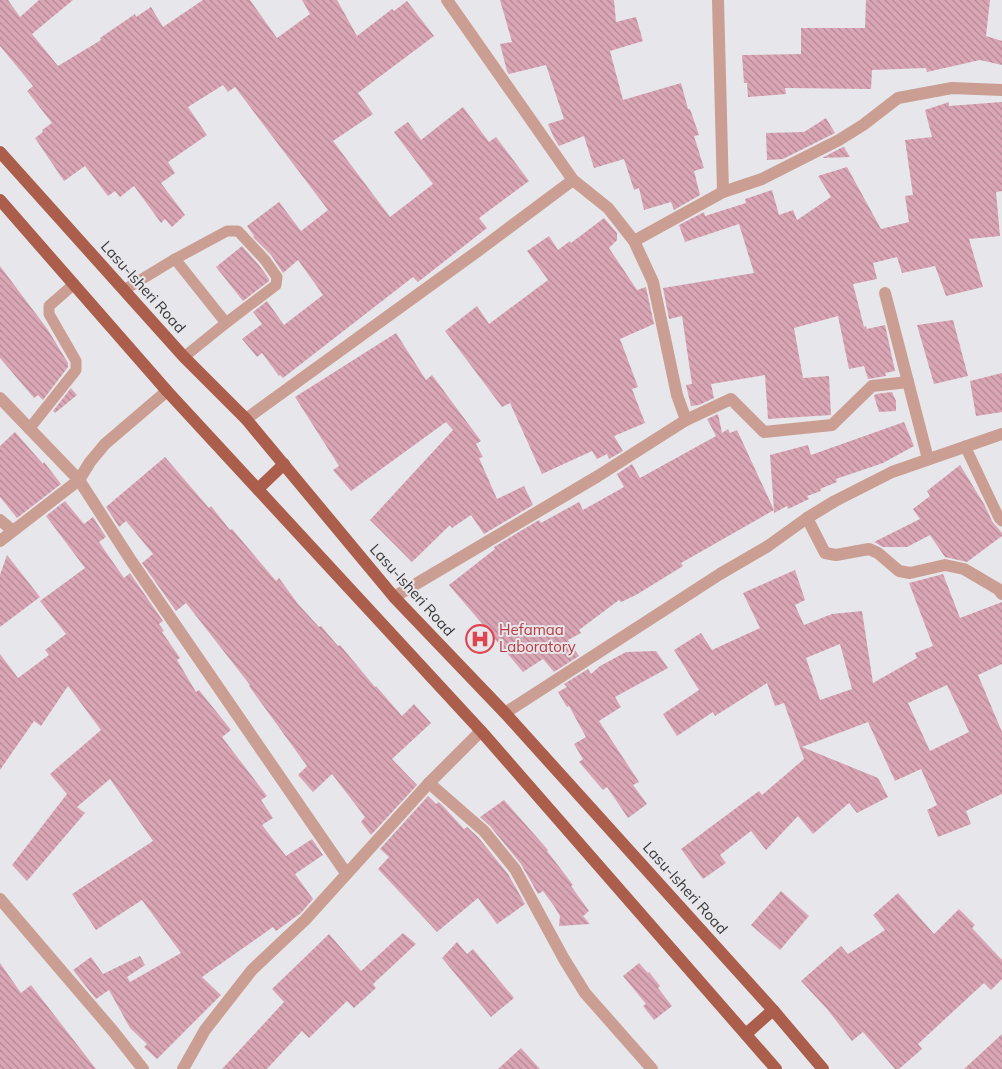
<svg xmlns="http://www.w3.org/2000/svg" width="1002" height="1069" font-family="Mulish,sans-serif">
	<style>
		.building { fill: url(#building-back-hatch); fill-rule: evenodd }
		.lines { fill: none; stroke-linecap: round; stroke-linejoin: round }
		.lane { stroke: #cb9e93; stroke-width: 11 }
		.street { stroke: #cb9e93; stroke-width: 12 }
		.primary { stroke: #ab5e4b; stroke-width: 12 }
		.labels { text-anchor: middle; stroke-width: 4; stroke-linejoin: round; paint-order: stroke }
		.street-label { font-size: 15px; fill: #383839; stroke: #e7e7eb }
		.health-label { font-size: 15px; fill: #be3a42; stroke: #e7e7eb; text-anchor: start }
	</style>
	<defs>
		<pattern id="building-back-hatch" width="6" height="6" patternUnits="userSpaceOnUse" patternTransform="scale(1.25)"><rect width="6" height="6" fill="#daa6b5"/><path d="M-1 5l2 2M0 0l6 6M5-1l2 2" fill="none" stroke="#b28894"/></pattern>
	</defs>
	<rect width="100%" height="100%" fill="#e7e7eb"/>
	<!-- building -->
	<g class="building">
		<path d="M 0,0 L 8,0 L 20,17 L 39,0 L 73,0 L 32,34 L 58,66 L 101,40 L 100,38 L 135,14 L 136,17 L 151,7 L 163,27 L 203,0 L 250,0 L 277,38 L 310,14 L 302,0 L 337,0 L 357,36 L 392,9 L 394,11 L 407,1 L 434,36 L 358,93 L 373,114 L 333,141 L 390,217 L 433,184 L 394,132 L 408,122 L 421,140 L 463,107 L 489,142 L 496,137 L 529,181 L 479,218 L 487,228 L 418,282 L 413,277 L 283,378 L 280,375 L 279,376 L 262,353 L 257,357 L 242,339 L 262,324 L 253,312 L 267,301 L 284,325 L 323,295 L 298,260 L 283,273 L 271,255 L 253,237 L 254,236 L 247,226 L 279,202 L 301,231 L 328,210 L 235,87 L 228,92 L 223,85 L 188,107 L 207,135 L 168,162 L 175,173 L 161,183 L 185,215 L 172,227 L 165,219 L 161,223 L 134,186 L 120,197 L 115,191 L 108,196 L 85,166 L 64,181 L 35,138 L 43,132 L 42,130 L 52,123 L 27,91 L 33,86 L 0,46 Z"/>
		<path d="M 500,0 L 614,0 L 616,22 L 636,17 L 643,41 L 610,51 L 623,100 L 681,83 L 688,109 L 690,109 L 699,135 L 694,136 L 704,168 L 694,171 L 700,195 L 674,210 L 671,202 L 644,210 L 639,188 L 634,190 L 624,159 L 594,168 L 584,136 L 559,146 L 554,138 L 548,124 L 564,119 L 546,65 L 509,74 L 507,71 L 500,44 L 512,42 Z"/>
		<path d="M 866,0 L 990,0 L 986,36 L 1002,41 L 1002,65 L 980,60 L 927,72 L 926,68 L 872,70 L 871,89 L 785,88 L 786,94 L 748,97 L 747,83 L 744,83 L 742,55 L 801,54 L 801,28 L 865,28 Z"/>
		<path d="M 949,102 L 949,106 L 1002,102 L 1002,191 L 996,192 L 1000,236 L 969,239 L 983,287 L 946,296 L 935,266 L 902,273 L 897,257 L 873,263 L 877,279 L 853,284 L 864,327 L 866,326 L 867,329 L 885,325 L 895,371 L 885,373 L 886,376 L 868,379 L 864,366 L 849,369 L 838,316 L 794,328 L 803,378 L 829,376 L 831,415 L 768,419 L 765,375 L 711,384 L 714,398 L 699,405 L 691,406 L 686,385 L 692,384 L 682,316 L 669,319 L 663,288 L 754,273 L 739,224 L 685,242 L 679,225 L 704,212 L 705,216 L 746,203 L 745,199 L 772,190 L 779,215 L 793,210 L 797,220 L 831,197 L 818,176 L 847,167 L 881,229 L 909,222 L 905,196 L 913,195 L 905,140 L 932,137 L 925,110 Z"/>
		<path d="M 826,118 L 835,133 L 783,159 L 767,160 L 766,133 L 804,132 Z"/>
		<path d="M 844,147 L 850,157 L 822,158 L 843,147 Z"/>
		<path d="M 604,218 L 617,233 L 617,240 L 609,248 L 637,290 L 646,287 L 654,324 L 620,339 L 638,387 L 632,389 L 645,423 L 614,436 L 623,451 L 609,459 L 607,454 L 597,459 L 592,451 L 542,474 L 510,403 L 502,407 L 445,331 L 477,306 L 489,324 L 548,280 L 527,251 L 549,236 L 558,250 L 570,241 L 571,243 Z"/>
		<path d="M 242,246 L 259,265 L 269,279 L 269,281 L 243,301 L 216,267 Z"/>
		<path d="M 0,266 L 48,330 L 68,363 L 68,367 L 43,400 L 38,395 L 34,398 L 0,358 Z"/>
		<path d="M 953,320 L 968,376 L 934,384 L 917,325 Z"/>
		<path d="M 396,333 L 426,380 L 432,375 L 481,441 L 476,444 L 483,457 L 479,458 L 497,499 L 524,486 L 533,505 L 484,534 L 471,515 L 452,528 L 450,525 L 412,562 L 370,520 L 453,430 L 446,422 L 351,491 L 333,470 L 339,466 L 295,397 Z"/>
		<path d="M 1002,373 L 1002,412 L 976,416 L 970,381 Z"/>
		<path d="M 71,388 L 77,395 L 55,413 L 53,411 Z"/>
		<path d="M 892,392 L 896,401 L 896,411 L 879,412 L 874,396 L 876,394 Z"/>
		<path d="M 718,414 L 722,433 L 728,429 L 730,433 L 737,430 L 774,510 L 770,455 L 808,445 L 811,455 L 904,422 L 914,446 L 883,463 L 836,479 L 837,482 L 820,489 L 821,491 L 807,496 L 809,499 L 788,509 L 787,506 L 774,513 L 774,510 L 681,563 L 683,566 L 636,595 L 621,602 L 619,600 L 579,630 L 581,633 L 568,640 L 579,656 L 554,672 L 543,659 L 523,672 L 449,585 L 495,549 L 494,547 L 539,520 L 541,523 L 579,502 L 583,510 L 624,487 L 617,474 L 632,464 L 640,478 L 716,436 L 707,419 Z"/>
		<path d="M 15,432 L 43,464 L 44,462 L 61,484 L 17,518 L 0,497 L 0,446 Z"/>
		<path d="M 165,457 L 209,508 L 211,506 L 230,530 L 232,529 L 276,581 L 279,578 L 298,604 L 319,627 L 321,626 L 338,646 L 340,645 L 375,687 L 376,686 L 402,716 L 414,704 L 431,723 L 392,759 L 417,785 L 371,835 L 361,822 L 365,817 L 332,774 L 313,792 L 298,775 L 307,766 L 249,686 L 250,685 L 186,603 L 176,611 L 142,563 L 153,554 L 126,521 L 119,527 L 106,507 Z"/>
		<path d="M 960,465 L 984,504 L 992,521 L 1002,533 L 1002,536 L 967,562 L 945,557 L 930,535 L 907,547 L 883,547 L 874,542 L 920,519 L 913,509 L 930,496 L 927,491 Z"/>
		<path d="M 65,501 L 84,524 L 93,517 L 106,537 L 99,542 L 124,578 L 130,573 L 163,621 L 159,624 L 164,631 L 162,632 L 180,658 L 177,660 L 196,692 L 199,690 L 231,730 L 222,737 L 267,796 L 261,800 L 273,818 L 262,825 L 286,856 L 312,839 L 323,855 L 295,874 L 313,899 L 301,913 L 276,931 L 273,927 L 202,977 L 221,995 L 157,1059 L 144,1047 L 147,1044 L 130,1028 L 109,990 L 96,999 L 73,970 L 91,957 L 103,974 L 140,956 L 145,965 L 127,977 L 130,982 L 181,953 L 142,900 L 96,930 L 72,894 L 153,841 L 110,779 L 77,807 L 85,813 L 27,881 L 12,865 L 67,794 L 50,774 L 101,730 L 68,686 L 41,726 L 34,721 L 0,770 L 0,654 L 18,678 L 49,655 L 45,650 L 66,634 L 40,601 L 85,568 L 46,516 Z"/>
		<path d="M 7,555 L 40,597 L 0,627 L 0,575 Z"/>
		<path d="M 795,570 L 805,600 L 795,605 L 804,625 L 832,614 L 862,611 L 873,683 L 917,658 L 915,653 L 933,646 L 909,583 L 943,574 L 960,618 L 1002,602 L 1002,664 L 978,675 L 1002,732 L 1002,794 L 966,811 L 971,824 L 938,837 L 927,810 L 937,805 L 921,769 L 895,781 L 868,722 L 802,747 L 878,778 L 888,797 L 857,813 L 849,803 L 813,834 L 798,816 L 766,850 L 751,831 L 720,855 L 726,863 L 703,879 L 681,849 L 759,791 L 762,795 L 804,759 L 784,703 L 775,706 L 767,683 L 715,716 L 713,712 L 677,736 L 663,714 L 699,690 L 674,650 L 701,633 L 712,650 L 760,628 L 743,593 ZM 840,644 L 852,689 L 820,700 L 806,658 ZM 947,685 L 969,732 L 930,751 L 908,703 Z"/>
		<path d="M 656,651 L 668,668 L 615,697 L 621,707 L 599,721 L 639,782 L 633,785 L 647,804 L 628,818 L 607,787 L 603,790 L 579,762 L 583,759 L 574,744 L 586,737 L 569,706 L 567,707 L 558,692 L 567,687 L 564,684 L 588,669 L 591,674 L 600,666 L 626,652 Z"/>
		<path d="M 428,796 L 436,804 L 439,802 L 444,807 L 464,829 L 467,827 L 478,837 L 508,874 L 525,904 L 497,924 L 478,898 L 437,932 L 378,869 L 389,857 L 380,849 Z"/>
		<path d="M 504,800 L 548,850 L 547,851 L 573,885 L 571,886 L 589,911 L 583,916 L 590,924 L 559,926 L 560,916 L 554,906 L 543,891 L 538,894 L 521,864 L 490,826 L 480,817 Z"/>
		<path d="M 781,891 L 809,916 L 780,950 L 751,925 Z"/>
		<path d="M 898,893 L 934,934 L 959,909 L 975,925 L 972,928 L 1002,960 L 1002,979 L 991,990 L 984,983 L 918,1044 L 922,1049 L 899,1069 L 895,1069 L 863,1032 L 852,1041 L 827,1009 L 801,981 L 841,946 L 848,954 L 885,930 L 873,915 Z"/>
		<path d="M 403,933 L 416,944 L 373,984 L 376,988 L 354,1008 L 347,1001 L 309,1038 L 302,1031 L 267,1069 L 222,1069 L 284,1002 L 272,989 L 329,934 L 361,971 Z"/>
		<path d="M 457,942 L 467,954 L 473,949 L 514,998 L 491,1017 L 442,958 Z"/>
		<path d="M 0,963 L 21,993 L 31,985 L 96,1069 L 0,1069 Z"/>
		<path d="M 639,963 L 648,973 L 649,972 L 660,986 L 658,988 L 672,1006 L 654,1020 L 643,1006 L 646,1004 L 623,976 Z"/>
		<path d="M 1002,1034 L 1002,1069 L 964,1069 Z"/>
		<path d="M 521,1048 L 540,1069 L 498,1069 Z"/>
	</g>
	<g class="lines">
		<!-- lane -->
		<g class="lane">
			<path d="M 175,259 L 226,323"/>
			<path d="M 124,290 L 175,259 L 227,231 L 238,231 L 265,260 L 277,277 L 276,285 L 226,323 L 184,357"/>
			<path d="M 29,429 L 76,370 L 76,361 L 49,314 L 49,306 L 74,284"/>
			<path d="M 965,446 L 999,518 L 1002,521"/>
		</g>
		<!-- street -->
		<g class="street">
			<path d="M 447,0 L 573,180 L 608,208 L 634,241 L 653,282 L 677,395 L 686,420"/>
			<path d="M 718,0 L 723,192"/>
			<path d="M 634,241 L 723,192 L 762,179 L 839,140 L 863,125 L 898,98 L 952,88 L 1002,90"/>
			<path d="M 885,293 L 928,459"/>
			<path d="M 0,398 L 79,480 L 132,562 L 346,873"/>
			<path d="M 246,419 L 482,248 L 573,180"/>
			<path d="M 807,518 L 825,553 L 836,555 L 869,549 L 878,553 L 899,571 L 910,573 L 945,565 L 964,569 L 998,589 L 1002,594"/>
			<path d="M 0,520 L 12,530"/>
			<path d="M 0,541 L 79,480 L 90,462 L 105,444 L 167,391"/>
			<path d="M 394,597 L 598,476 L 686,420 L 731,399 L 764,432 L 832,425 L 872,386 L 908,382"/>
			<path d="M 505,713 L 720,574 L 768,546 L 807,518 L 835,501 L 892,472 L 1002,434"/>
			<path d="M 429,783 L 484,831 L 515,869 L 564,959 L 585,993 L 652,1069"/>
			<path d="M 0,899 L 113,1031 L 143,1069"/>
			<path d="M 183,1069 L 205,1030 L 252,970 L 305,920 L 429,783 L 481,731"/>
		</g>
		<!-- primary -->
		<g class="primary">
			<path d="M 0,152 L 184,357 L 246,419 L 394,597 L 505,713 L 773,1010 L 823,1069"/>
			<path d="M 0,200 L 167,391 L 481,731 L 776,1069"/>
			<path d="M 258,489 L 284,464"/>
			<path d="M 746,1034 L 773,1010"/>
		</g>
	</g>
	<!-- icons -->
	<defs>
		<symbol id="hospital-ring" viewBox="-11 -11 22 22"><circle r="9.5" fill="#e7e7eb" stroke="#e0444e" stroke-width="1.5"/><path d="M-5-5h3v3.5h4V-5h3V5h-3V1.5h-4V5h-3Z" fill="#e0444e"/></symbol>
	</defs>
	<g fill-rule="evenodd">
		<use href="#hospital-ring" x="464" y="623" width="32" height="32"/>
	</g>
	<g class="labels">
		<!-- street labels -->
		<g class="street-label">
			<text transform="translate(143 287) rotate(48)" y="5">Lasu-Isheri Road</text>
			<text transform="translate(412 590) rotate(48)" y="5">Lasu-Isheri Road</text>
			<text transform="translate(685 888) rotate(48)" y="5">Lasu-Isheri Road</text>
		</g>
		<!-- health labels -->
		<g class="health-label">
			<text x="499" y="635">Hefamaa<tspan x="499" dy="17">Laboratory</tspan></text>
		</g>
	</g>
</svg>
